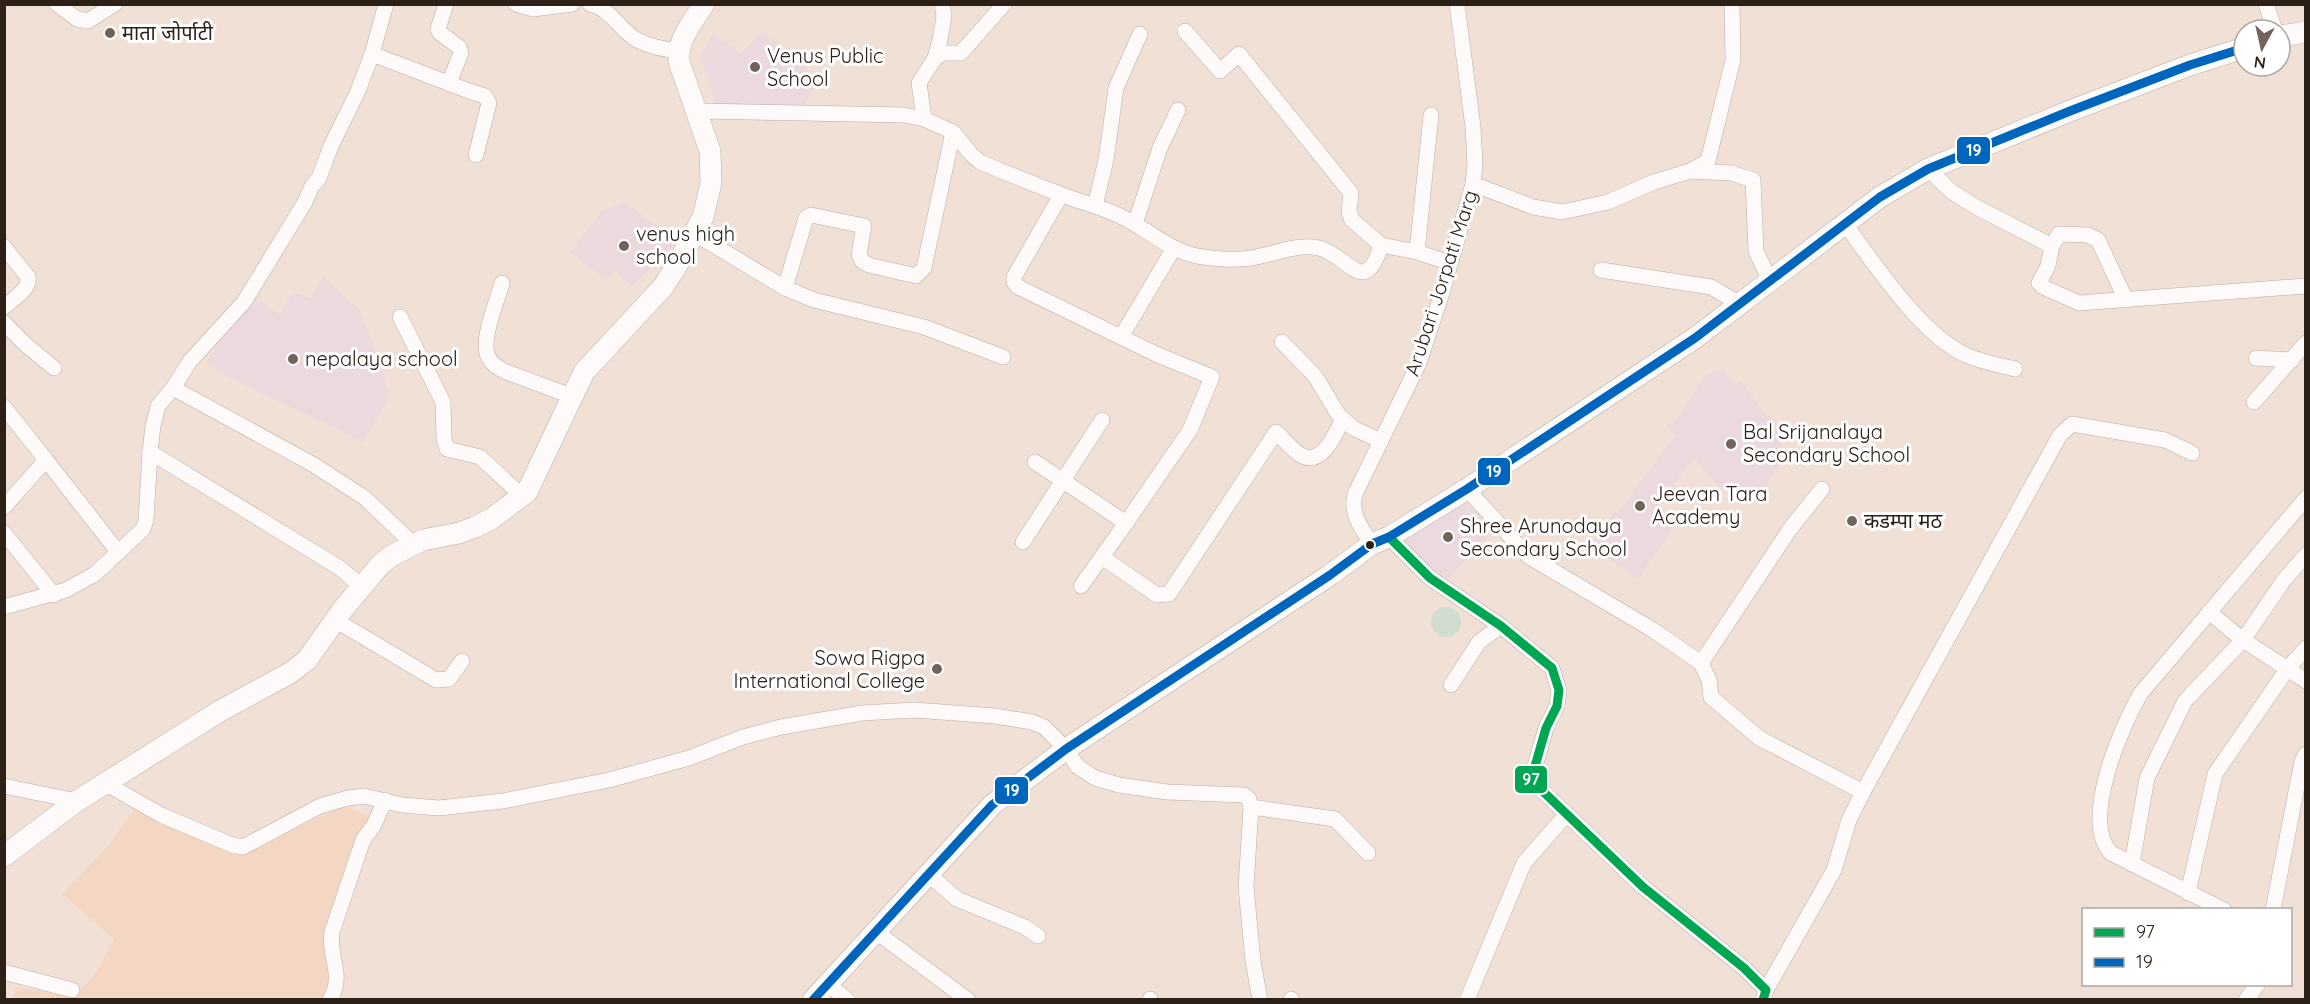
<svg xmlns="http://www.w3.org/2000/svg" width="2310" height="1004" font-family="Quicksand,'Noto Sans Devanagari',sans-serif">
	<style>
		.built { fill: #f4d7c3 }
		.education { fill: #ecd9dd }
		.green { fill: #d1ddcf }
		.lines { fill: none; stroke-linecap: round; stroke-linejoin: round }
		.street-casing { stroke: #bbada4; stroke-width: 16 }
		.secondary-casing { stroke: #bbada4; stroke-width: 22 }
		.street { stroke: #fdfaf9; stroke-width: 15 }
		.secondary { stroke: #fdfaf9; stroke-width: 21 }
		.bus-1-casing { stroke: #fff; stroke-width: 14 }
		.bus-2-casing { stroke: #fff; stroke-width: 14 }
		.bus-1 { stroke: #00a651; stroke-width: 9 }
		.bus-2 { stroke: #0065bd; stroke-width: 9 }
		.poi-dot { fill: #71635a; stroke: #fff; stroke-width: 2 }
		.bus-dot { fill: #2c2017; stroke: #fff; stroke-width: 2 }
		.labels { text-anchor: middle; stroke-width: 6; stroke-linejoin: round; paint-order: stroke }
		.poi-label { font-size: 20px; fill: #2c2017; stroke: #fff; text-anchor: start }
		.street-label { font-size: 20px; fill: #2c2017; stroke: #fff }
		.line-badge { stroke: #fff; stroke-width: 2 }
		.badge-label { font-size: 16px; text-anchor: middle; font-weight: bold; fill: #fff }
	</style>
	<rect width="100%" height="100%" fill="#f0e0d6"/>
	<!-- built -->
	<path class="built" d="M 344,806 L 373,818 L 328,927 L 325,958 L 330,983 L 322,999 L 13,1000 L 16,987 L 73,997 L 94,976 L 114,939 L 62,894 L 108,846 L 135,808 L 240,854 Z"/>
	<!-- education -->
	<g class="education">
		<path d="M 762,31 L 819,78 L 803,109 L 717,107 L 700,56 L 713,33 L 741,54 Z"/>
		<path d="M 624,202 L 678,241 L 632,286 L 615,271 L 605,279 L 571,252 L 602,211 Z"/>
		<path d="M 323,277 L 359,309 L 378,356 L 390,397 L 363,442 L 220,373 L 206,362 L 252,296 L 279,314 L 293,293 L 311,298 Z"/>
		<path d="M 1716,358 L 1733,383 L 1741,381 L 1762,410 L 1777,424 L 1782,463 L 1755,500 L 1717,485 L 1694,458 L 1653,512 L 1674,527 L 1638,579 L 1590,547 L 1614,511 L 1617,513 L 1675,436 L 1666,425 L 1676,421 L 1705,375 L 1722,369 Z"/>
		<path d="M 1460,494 L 1493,531 L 1443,584 L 1401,542 Z"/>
	</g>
	<!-- green -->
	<circle class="green" cx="1446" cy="622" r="15"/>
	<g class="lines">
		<defs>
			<g id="street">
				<path d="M 57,4 L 77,19 L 88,21 L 115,4"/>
				<path d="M 446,4 L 438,29 L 440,33 L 459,47 L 461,53 L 449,83"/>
				<path d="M 516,4 L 533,9 L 572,4"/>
				<path d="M 590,4 C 612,9 619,30 637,40 C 650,47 664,49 678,51"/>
				<path d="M 2266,4 L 2275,30"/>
				<path d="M 1185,31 L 1220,71 L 1239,54 L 1351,193 L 1349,212 L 1352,220 L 1381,245"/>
				<path d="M 372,54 L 469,91 L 485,96 L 489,103 L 476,155"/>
				<path d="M 935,58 L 944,53 L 961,53 L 1004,4"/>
				<path d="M 698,111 L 904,115 L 924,119 L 953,132 L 971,154 L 980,162 C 1006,173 1033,184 1060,194 C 1080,202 1101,207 1120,216 C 1146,228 1168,250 1197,256 C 1215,259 1233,261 1251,258 C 1272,255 1297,243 1319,248 C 1348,255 1365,300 1381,245 L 1417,252 L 1450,263"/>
				<path d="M 924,119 L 919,83 L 935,58 L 940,40 L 944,16 L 942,4"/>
				<path d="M 1928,169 L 1952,192 L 1978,208 L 2052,246 L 2048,266 L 2039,283 L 2043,287 L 2079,303 L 2306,286"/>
				<path d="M 1690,171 L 1731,173 L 1753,180 L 1756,251 L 1770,281"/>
				<path d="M 1473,184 L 1533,207 L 1562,212 L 1608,202 L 1654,182 L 1690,171 L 1708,161 L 1733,60 L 1732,4"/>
				<path d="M 1061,195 L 1014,277 L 1014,282 L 1018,287 L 1158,355 L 1212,377 L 1190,430 L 1126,523 L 1081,586"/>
				<path d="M 1095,206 L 1106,160 L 1116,88 L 1140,34"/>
				<path d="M 1135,224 L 1160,148 L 1178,110"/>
				<path d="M 1845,224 C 1874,263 1921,335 1966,355 C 1981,362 1999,365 2015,369"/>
				<path d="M 695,234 L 785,288 L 814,300 L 924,327 L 1003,357"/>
				<path d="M 2052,246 L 2059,234 L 2088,235 L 2098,240 L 2126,300"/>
				<path d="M 4,247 L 28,277 C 31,289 13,299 4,307"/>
				<path d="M 1417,252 L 1431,115"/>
				<path d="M 1601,270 L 1711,287 L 1740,304"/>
				<path d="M 502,283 C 497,302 482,336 487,354 C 490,363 497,367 504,371 L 571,396"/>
				<path d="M 785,288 L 806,218 L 811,215 L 864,226 L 859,255 L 862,261 L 869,265 L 916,276 L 924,268 L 953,132"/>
				<path d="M 400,317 L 443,402 L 444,438 L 447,449 L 480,457 L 522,496"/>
				<path d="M 4,323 L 26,345 L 54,368"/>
				<path d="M 1121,337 L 1174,248"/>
				<path d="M 1282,342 L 1315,376 L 1338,414 L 1353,428 L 1381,441"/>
				<path d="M 2256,358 L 2292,360"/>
				<path d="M 173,388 L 314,465 L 365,498 L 413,544"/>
				<path d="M 2254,402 L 2306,343"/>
				<path d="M 4,407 L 46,460"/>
				<path d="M 150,452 L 340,568 L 362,587"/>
				<path d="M 1035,462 L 1126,523"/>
				<path d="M 1467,489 L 1528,556 L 1653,630 L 1701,663 L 1709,680 L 1711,697 L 1759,738 L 1863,792"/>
				<path d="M 4,507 L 46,460 L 118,552"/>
				<path d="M 4,533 L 54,595"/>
				<path d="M 1389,537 L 1430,578 L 1501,626 L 1552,668 L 1559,690 L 1557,706 L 1546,728 L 1531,780 L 1643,887 L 1744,968 L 1766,990 L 1764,997"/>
				<path d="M 1023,542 L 1102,420"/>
				<path d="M 1372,544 C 1361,528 1350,514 1355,494 L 1419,363 L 1441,296 L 1473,184 L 1475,164 L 1473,127 L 1457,4"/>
				<path d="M 1102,557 L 1157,595 L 1169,594 L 1276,432 C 1284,439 1295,454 1305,457 C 1324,463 1336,432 1343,419"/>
				<path d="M 4,607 L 66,590 L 95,574 L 143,529 L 146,520 L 150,452 L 153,426 L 158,406 L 173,388 L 190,361 L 244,302 L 305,202 L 312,186 L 319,178 L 331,146 L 358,91 L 372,54 L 386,4"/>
				<path d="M 2209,612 L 2243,640 L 2306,681"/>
				<path d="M 335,620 L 436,680 L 449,679 L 462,661"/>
				<path d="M 1701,663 L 1790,529 L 1822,489"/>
				<path d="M 1451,685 L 1479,642 L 1501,626"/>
				<path d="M 105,783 L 161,815 L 232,845 L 243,847 L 320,806 L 348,798 L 364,796 L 402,805 L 439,808 L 503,801 L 609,780 L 689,758 L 743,737 L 781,727 L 862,713 L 915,710 L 995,716 L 1032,722 L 1044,727 L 1066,749 L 1077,766 L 1095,778 L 1119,785 L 1167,792 L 1244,795 L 1249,799 L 1251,807 L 1246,887 L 1253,961 L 1260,1000"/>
				<path d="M 4,786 L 77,801"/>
				<path d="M 1251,807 L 1335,819 L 1368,853"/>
				<path d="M 2132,864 L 2147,778 L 2185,701 L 2243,640 L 2284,580 L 2306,555"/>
				<path d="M 928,874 L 957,899 L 1025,927 L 1038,936"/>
				<path d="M 2188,893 L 2215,774 L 2288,668 L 2306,648"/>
				<path d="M 2224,910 L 2111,853 C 2080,821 2122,725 2141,693 L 2306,498"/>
				<path d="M 2273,910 L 2302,761 L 2306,754"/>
				<path d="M 875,931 L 968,1000"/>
				<path d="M 4,972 L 72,990"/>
				<path d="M 827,983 L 847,1000"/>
				<path d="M 1766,990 L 1834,870 L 1849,820 L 1863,792 L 2060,435 L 2072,424 L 2165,440 L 2192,453"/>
				<path d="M 1150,999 L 1150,1000"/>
				<path d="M 1291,999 L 1292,1000"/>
				<path d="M 330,1000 C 345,973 328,959 332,932 L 363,840 L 374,825 L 385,800"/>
				<path d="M 1467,1000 L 1524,863 L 1566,815"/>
				<path d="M 2246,1000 L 2258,984"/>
			</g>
			<g id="secondary">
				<path d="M 2280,36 L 2306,32"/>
				<path d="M 4,856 L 77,801 L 220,711 L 290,673 L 307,660 L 343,609 L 380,565 L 391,556 L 423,540 L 459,533 L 475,527 L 491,519 L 527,492 L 584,372 L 663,287 L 676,267 L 703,217 L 711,183 L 710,151 L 679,62 C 677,40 692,23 704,4"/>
				<path d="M 813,1000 L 992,805 L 1066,749 L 1330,575 L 1372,544 L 1389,537 L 1467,489 L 1695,338 L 1880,197 L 1928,169 L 2070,111 L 2190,65 L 2244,48"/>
			</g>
		</defs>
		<!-- street casing -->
		<use href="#street" class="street-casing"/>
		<!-- secondary casing -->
		<use href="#secondary" class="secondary-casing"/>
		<!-- street -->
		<use href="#street" class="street"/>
		<!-- secondary -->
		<use href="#secondary" class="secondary"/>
		<defs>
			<path id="bus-1" d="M 1389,537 L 1430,578 L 1501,626 L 1552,668 L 1559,690 L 1557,706 L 1546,728 L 1531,780 L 1643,887 L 1744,968 L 1766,990 L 1763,1000"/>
			<path id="bus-2" d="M 813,1000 L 992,805 L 1066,749 L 1330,575 L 1372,544 L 1389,537 L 1467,489 L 1695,338 L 1880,197 L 1928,169 L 2070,111 L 2190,65 L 2244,48"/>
		</defs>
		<!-- bus-1 casing -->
		<use href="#bus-1" class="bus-1-casing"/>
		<!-- bus-2 casing -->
		<use href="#bus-2" class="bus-2-casing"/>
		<!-- bus-1 -->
		<use href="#bus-1" class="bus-1"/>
		<!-- bus-2 -->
		<use href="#bus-2" class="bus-2"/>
	</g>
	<!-- markers -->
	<g class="poi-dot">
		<circle cx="110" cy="33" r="6"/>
		<circle cx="755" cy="67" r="6"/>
		<circle cx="624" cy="246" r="6"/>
		<circle cx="293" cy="359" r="6"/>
		<circle cx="1731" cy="444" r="6"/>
		<circle cx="1640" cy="506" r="6"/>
		<circle cx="1852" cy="521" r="6"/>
		<circle cx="1448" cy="537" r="6"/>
		<circle cx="937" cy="669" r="6"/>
	</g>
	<circle class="bus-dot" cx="1370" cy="545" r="5"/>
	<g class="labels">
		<!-- poi labels -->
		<g class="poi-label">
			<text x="122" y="40">माता जोर्पाटी</text>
			<text x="767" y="63">Venus Public<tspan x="767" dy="23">School</tspan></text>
			<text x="636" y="241">venus high<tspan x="636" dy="23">school</tspan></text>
			<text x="305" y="366">nepalaya school</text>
			<text x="1743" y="439">Bal Srijanalaya<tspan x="1743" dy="23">Secondary School</tspan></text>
			<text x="1652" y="501">Jeevan Tara<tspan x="1652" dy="23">Academy</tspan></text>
			<text x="1864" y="528">कडम्पा मठ</text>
			<text x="1460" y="533">Shree Arunodaya<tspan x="1460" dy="23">Secondary School</tspan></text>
			<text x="925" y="665" text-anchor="end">Sowa Rigpa<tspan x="925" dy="23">International College</tspan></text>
		</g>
		<!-- street labels -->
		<g class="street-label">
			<text transform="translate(1441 283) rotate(-72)" y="7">Arubari Jorpati Marg</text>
		</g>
	</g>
	<g class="line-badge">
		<rect x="1956" y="136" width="35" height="29" rx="6" fill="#0065bd"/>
		<rect x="1477" y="457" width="34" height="29" rx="6" fill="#0065bd"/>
		<rect x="1514" y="765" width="34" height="29" rx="6" fill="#00a651"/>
		<rect x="994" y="776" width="35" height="29" rx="6" fill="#0065bd"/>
	</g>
	<g class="badge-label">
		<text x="1974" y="156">19</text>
		<text x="1494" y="477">19</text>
		<text x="1531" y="785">97</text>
		<text x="1012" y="796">19</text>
	</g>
	<!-- border -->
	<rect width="2310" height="1004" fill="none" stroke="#2c2017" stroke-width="12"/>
	<!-- legend -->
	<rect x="2082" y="908" width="210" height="78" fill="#ffffff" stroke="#aba6a2" stroke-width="1.5"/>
	<rect x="2094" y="928" width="30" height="9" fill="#00a651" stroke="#aba6a2" stroke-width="1.5"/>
	<text x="2136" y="938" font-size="18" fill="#2c2017">97</text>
	<rect x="2094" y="958" width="30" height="9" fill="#0065bd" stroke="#aba6a2" stroke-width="1.5"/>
	<text x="2136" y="968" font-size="18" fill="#2c2017">19</text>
	<!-- north arrow -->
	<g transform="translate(2262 48) rotate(188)"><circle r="28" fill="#ffffff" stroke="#aba6a2" stroke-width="1.5"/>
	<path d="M0-4.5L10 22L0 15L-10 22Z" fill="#71635a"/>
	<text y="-9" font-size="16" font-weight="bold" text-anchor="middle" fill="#2c2017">N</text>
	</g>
</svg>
